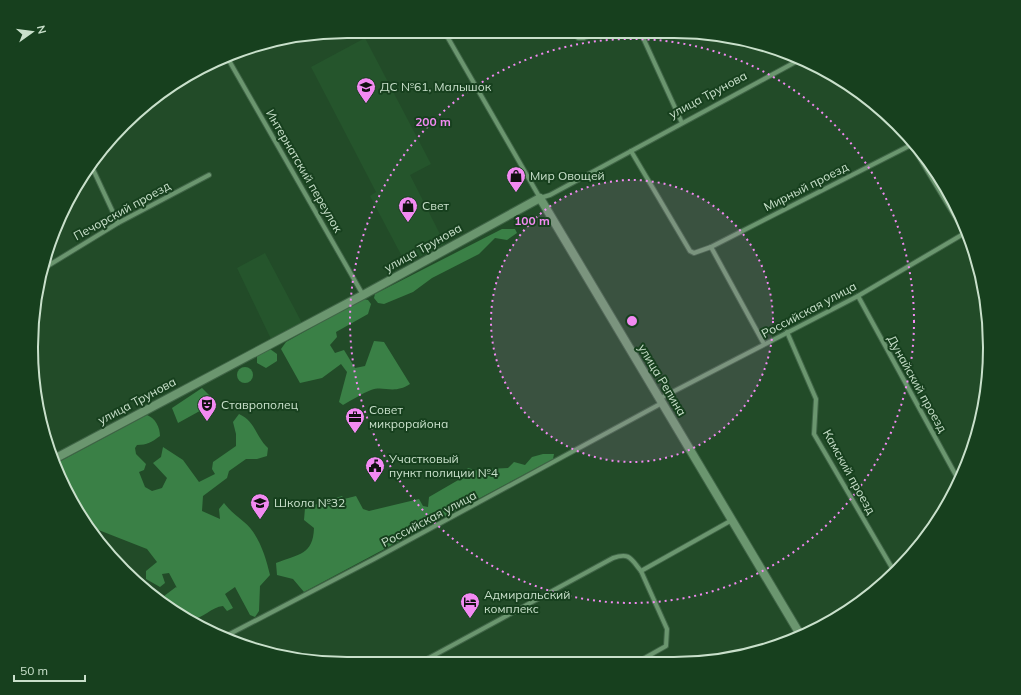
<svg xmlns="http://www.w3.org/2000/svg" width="1021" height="695" font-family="Mulish,sans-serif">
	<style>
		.built { fill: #25552c }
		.forest { fill: #3a8046 }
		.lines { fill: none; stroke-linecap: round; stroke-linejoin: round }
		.street-casing { stroke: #406547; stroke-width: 6 }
		.secondary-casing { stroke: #406547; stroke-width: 10 }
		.street { stroke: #6b966f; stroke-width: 4 }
		.secondary { stroke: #6b966f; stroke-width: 8 }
		.ring { fill: none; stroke: #f28af2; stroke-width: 2; stroke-dasharray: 2 4 }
		.labels { text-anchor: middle; stroke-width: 4; stroke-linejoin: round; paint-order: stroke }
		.poi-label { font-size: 12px; fill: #c9e0cb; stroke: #17401e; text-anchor: start }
		.street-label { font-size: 12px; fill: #c9e0cb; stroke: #17401e }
		.rim { fill: none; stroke: #c9e0cb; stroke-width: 2 }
		.centre { fill: #f28af2; stroke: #17401e; stroke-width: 2 }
		.ring-label { font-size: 12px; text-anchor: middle; font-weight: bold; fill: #f28af2; stroke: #17401e; stroke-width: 4; stroke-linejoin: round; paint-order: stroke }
	</style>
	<rect width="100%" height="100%" fill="#224b28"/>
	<!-- built -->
	<g class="built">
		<path d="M 365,38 L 431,164 L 410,175 L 445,244 L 406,264 L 370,196 L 376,192 L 311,67 Z"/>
		<path d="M 265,253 L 302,323 L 271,339 L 237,268 Z"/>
	</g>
	<!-- forest -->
	<g class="forest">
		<path d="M 502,229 L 515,229 L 517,233 L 507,240 L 495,238 L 479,254 L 432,278 L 413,292 L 384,304 L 378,303 L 374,298 L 375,294 Z"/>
		<path d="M 363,299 L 368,300 L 371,304 L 368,314 L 336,332 L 337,337 L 330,345 L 335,353 L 344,350 L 355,368 L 365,366 L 374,341 L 384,342 L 410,384 C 393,395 384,385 371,390 C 361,394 352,400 343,405 L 339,402 L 347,372 L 341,364 L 322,378 L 300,383 L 281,349 L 286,342 Z"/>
		<path d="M 270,349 L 277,354 L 277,361 L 266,368 L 257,363 L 257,355 Z"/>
		<circle cx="245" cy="375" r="8"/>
		<path d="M 202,388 L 216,402 L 178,423 L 172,408 Z"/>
		<path d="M 239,414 C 256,422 255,436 268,448 L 267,456 L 257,459 L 246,459 L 229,471 L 227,478 L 203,496 L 202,511 L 220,519 L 219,509 L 224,503 C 231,512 236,515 244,522 C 259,534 266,558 270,575 L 260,586 L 259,611 L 255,617 L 250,615 L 235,587 L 225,594 L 233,608 L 227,611 L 223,606 C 211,607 202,620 190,619 L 163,599 L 164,596 L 176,587 L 177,588 L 169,573 L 162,574 L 165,583 L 160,587 L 146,579 L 146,571 L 157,562 L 147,549 L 96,529 L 94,533 L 73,506 L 57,463 L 147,415 C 155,418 160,427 160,436 C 152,442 147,445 137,445 L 135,448 L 136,454 L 146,464 L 144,470 L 139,472 L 145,487 L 152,491 L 162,488 L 167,478 L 153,463 L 161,457 L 163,447 L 183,460 L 199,482 L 215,474 L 212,469 L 213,462 L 236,446 L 236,434 L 233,422 Z"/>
		<path d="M 543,454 L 554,454 L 553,459 L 304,592 L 293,579 L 277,575 L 276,563 C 299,554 313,555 314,528 L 304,520 L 305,508 L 342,496 L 344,499 L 356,496 L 363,509 L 369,511 L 419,499 L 423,506 L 428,507 L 429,497 L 460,479 L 468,468 L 482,472 L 488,469 L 508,468 L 514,462 L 525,465 L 532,457 Z"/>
	</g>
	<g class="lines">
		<defs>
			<g id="street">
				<path d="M 444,31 L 540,198 L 550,195 L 801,59"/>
				<path d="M 575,31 L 578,38 L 584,38 L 599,31"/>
				<path d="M 640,31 L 682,123"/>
				<path d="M 227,57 L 363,295"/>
				<path d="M 902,129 L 965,233 L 969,237"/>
				<path d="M 631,151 L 690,251 L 694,253 L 711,247 L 911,145"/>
				<path d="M 91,165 L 118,223"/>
				<path d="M 711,247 L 764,344"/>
				<path d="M 46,267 L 118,223 L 209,175"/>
				<path d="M 858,296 L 959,481"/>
				<path d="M 787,332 L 816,399 L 814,434 L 895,573"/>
				<path d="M 659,399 L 858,296 L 965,233"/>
				<path d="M 224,637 L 374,559 L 662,403"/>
				<path d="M 418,664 L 613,558 C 630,552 631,559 641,571 L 732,520"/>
				<path d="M 634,664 L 666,646 L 667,629 L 641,571"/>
			</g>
			<path id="secondary" d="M 56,458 L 363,295 L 540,198 L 801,636"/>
		</defs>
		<!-- street casing -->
		<use href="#street" class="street-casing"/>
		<!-- secondary casing -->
		<use href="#secondary" class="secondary-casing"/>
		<!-- street -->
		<use href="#street" class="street"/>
		<!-- secondary -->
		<use href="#secondary" class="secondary"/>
	</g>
	<!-- distance rings -->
	<circle cx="632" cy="321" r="141" fill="#f28af2" fill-opacity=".12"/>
	<g class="ring">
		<circle cx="632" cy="321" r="141"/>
		<circle cx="632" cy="321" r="282"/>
	</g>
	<!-- icons -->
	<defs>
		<symbol id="school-pin" viewBox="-11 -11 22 30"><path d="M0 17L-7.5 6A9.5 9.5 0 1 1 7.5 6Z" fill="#f28af2" stroke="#17401e"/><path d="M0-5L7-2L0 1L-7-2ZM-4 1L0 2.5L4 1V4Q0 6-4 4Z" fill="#111"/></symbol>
		<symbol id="shop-pin" viewBox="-11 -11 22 30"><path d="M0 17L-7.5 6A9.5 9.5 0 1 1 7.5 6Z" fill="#f28af2" stroke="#17401e"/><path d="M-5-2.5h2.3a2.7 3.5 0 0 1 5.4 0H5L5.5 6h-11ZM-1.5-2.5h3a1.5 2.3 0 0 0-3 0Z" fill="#111"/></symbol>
		<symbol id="theatre-pin" viewBox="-11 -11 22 30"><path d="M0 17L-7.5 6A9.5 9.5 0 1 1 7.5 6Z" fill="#f28af2" stroke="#17401e"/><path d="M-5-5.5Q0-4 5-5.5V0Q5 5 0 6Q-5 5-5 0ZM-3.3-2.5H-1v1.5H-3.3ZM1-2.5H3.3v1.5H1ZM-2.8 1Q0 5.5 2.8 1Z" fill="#111"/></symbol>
		<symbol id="office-pin" viewBox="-11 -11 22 30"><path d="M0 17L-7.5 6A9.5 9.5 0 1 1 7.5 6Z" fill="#f28af2" stroke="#17401e"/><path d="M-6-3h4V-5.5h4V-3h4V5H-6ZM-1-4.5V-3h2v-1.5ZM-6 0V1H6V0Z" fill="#111"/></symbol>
		<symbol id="civic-pin" viewBox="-11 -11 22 30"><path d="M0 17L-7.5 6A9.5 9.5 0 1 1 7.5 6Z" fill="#f28af2" stroke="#17401e"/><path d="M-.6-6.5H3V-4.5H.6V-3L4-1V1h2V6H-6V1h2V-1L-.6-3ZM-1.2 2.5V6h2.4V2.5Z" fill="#111"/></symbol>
		<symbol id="hotel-pin" viewBox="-11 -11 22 30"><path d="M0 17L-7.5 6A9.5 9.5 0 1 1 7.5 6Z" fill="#f28af2" stroke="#17401e"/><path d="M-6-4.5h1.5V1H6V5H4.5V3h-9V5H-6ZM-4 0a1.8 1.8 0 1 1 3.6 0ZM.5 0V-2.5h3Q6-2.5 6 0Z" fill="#111"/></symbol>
	</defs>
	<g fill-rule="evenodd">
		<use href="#school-pin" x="355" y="76" width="22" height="30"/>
		<use href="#shop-pin" x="505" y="165" width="22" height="30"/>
		<use href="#shop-pin" x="397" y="195" width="22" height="30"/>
		<use href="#theatre-pin" x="196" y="394" width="22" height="30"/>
		<use href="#office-pin" x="344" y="406" width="22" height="30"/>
		<use href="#civic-pin" x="364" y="455" width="22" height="30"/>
		<use href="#school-pin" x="249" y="492" width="22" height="30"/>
		<use href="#hotel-pin" x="459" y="591" width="22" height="30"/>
	</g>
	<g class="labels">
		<!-- poi labels -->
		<g class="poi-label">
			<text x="380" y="91">ДС №61, Малышок</text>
			<text x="530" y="180">Мир Овощей</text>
			<text x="422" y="210">Свет</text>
			<text x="221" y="409">Ставрополец</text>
			<text x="369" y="414">Совет<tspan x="369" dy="14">микрорайона</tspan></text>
			<text x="389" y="463">Участковый<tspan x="389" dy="14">пункт полиции №4</tspan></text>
			<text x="274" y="507">Школа №32</text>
			<text x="484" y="599">Адмиральский<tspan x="484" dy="14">комплекс</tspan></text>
		</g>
		<!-- street labels -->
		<g class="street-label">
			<text transform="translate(708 95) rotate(-28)" y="4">улица Трунова</text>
			<text transform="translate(304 171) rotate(60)" y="4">Интернатский переулок</text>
			<text transform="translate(806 187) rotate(-27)" y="4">Мирный проезд</text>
			<text transform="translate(122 211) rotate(-29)" y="4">Печорский проезд</text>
			<text transform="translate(423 248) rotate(-29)" y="4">улица Трунова</text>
			<text transform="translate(809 310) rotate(-28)" y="4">Российская улица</text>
			<text transform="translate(662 380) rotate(59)" y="4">улица Репина</text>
			<text transform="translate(917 384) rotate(61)" y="4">Дунайский проезд</text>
			<text transform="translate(137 401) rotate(-28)" y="4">улица Трунова</text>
			<text transform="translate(849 472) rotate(61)" y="4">Камский проезд</text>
			<text transform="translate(429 519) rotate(-28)" y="4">Российская улица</text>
		</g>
	</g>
	<!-- crop -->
	<path d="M0 0H1021V695H0ZM347 38H674A309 309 0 0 1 983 347V348A309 309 0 0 1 674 657H347A309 309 0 0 1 38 348V347A309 309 0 0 1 347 38Z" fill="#17401e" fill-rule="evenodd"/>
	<path class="rim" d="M347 38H674A309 309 0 0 1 983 347V348A309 309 0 0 1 674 657H347A309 309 0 0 1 38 348V347A309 309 0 0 1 347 38Z"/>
	<circle cx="632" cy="321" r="6" class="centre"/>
	<g class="ring-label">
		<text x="433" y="126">200 m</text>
		<text x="532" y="225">100 m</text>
	</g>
	<!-- north arrow -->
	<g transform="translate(32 32) rotate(76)" stroke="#17401e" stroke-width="3" paint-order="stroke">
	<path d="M0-3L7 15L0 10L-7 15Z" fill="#c9e0cb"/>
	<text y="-6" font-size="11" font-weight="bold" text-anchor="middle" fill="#c9e0cb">N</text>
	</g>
	<!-- scale -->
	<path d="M14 675v6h71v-6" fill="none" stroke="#c9e0cb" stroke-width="2"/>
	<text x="20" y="675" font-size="12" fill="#c9e0cb" stroke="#17401e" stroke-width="3" paint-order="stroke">50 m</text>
</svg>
